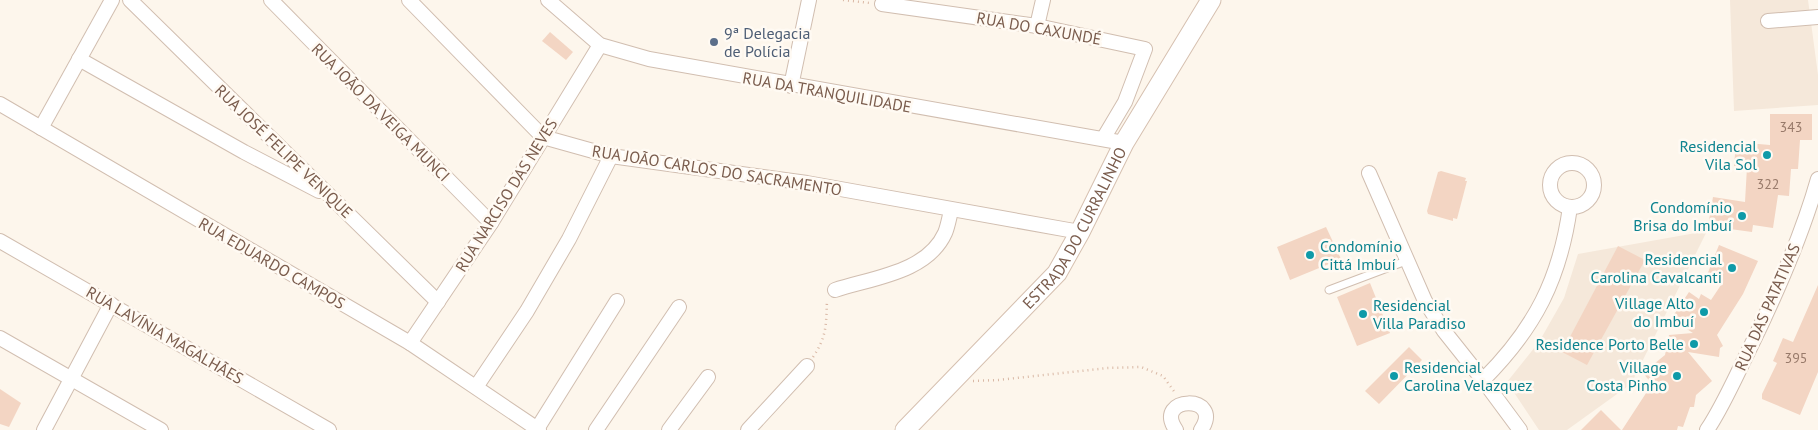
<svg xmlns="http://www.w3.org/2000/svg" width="1818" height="430" font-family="'PT Sans',sans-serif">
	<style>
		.residential { fill: #f5e8da }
		.building { fill: #f3d5c3 }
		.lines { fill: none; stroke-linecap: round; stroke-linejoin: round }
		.lane-casing { stroke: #d1beb0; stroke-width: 9 }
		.street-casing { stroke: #d1beb0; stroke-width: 16 }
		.secondary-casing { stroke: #d6c0b0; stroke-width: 21 }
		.path { stroke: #d9b8a5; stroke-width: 2.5; stroke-dasharray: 1 4; stroke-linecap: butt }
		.lane { stroke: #fff; stroke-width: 7 }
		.street { stroke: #fff; stroke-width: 14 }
		.secondary { stroke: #fff; stroke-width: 19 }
		.service-dot { fill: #5c6f8a; stroke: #fffaf3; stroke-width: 2 }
		.culture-dot { fill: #0f9aa8; stroke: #fffaf3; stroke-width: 2 }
		.labels { text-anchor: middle; stroke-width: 5; stroke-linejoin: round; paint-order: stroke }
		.number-label { font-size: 14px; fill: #987a6a }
		.street-label { font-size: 16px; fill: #7a5c4d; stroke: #fffaf3 }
		.service-label { font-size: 16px; fill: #4e5e75; stroke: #fffaf3; text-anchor: start }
		.culture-label { font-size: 16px; fill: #0d838f; stroke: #fffaf3; text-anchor: end }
	</style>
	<rect width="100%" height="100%" fill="#fdf6ec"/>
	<!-- residential -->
	<g class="residential">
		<path d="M 1730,0 L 1808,0 L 1818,75 L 1818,105 L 1734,111 Z"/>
		<path d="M 1707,231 L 1631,384 L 1567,430 L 1539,430 L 1507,382 L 1539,342 L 1564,298 L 1578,254 Z"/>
	</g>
	<!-- building -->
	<g class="building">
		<path d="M 550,32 L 573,52 L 566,60 L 542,41 Z"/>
		<path d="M 1770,114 L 1812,114 L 1812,140 L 1800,140 L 1798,169 L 1791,169 L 1789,196 L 1778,195 L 1773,228 L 1753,225 L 1752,232 L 1708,226 L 1713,197 L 1745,202 L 1747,167 L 1734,166 L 1736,142 L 1770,145 Z"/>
		<path d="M 1441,171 L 1466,178 L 1465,181 L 1467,181 L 1457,219 L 1453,218 L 1453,221 L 1428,214 L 1427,211 L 1438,172 Z"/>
		<path d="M 1326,227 L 1341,259 L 1290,280 L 1277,247 Z"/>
		<path d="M 1719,245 L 1758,261 L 1743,294 L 1717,335 L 1723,346 L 1720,348 L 1719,357 L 1688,352 L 1712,381 L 1696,395 L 1694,407 L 1690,407 L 1683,427 L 1678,426 L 1677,430 L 1622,430 L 1652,384 L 1643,373 L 1665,355 L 1669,335 L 1693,333 L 1671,319 L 1689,292 L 1699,299 L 1701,294 L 1711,300 L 1723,282 L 1707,275 Z"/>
		<path d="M 1618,246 L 1645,260 L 1587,365 L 1562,352 Z"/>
		<path d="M 1370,283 L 1390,333 L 1357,346 L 1337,297 Z"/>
		<path d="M 1818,285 L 1818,372 L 1800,415 L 1762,399 L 1762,394 L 1777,363 L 1773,361 L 1783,338 L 1793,342 Z"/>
		<path d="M 1409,347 L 1422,360 L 1379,404 L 1365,391 Z"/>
		<path d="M 0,389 L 21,403 L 9,427 L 0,424 Z"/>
		<path d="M 1601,410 L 1621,430 L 1581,430 Z"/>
	</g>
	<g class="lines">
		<defs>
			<path id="lane" d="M 1329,290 L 1406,261"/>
			<g id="street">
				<path d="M 130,0 L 438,302"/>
				<path d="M 271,0 L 491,223"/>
				<path d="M 409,0 L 543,137 L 611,156 L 807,183 L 1080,232"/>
				<path d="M 548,0 L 600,45 L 649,59 L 1124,143"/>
				<path d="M 882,4 L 1037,26 L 1145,49 L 1125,102 L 1103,139"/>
				<path d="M 1768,21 L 1818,17"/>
				<path d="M 1037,26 L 1043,0"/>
				<path d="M 79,59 L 244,152 L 319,191"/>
				<path d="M 791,86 L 809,0"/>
				<path d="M 0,104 L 410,343 L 539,430"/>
				<path d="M 41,128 L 112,0"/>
				<circle cx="1572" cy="185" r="22"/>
				<path d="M 1369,173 L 1425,301 L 1444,331 L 1483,380 L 1520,430"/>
				<path d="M 0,241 L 329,430"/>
				<path d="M 835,290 C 871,278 927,273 945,233 C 948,226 949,218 951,211"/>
				<path d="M 0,338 L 161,430"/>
				<path d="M 410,343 L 491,223 L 600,45"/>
				<path d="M 1483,380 C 1535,328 1560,279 1570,207"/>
				<path d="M 476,387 L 527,311 L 569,239 L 611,156"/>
				<path d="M 537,429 L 617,301"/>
				<path d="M 44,430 L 111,304"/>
				<path d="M 596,430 L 679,307"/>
				<path d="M 669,430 L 708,377"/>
				<path d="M 748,430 L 807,366"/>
				<path d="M 1176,430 C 1152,395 1225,394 1201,430"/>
				<path d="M 1707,430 C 1723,406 1735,378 1748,352 C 1775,297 1801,239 1818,179"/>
			</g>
			<g id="secondary">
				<path id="s1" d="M 905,430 L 1057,273 L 1080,232 L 1124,143 L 1211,0"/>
			</g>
		</defs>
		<!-- lane casing -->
		<use href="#lane" class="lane-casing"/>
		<!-- street casing -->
		<use href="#street" class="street-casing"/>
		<!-- secondary casing -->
		<use href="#secondary" class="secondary-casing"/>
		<!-- path -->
		<g class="path">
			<path d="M 843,0 L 870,3"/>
			<path d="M 813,357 C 827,336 826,325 827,301"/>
			<path d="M 973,381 L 998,380 L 1108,368 L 1141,367 L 1163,376 L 1176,394"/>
		</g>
		<!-- lane -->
		<use href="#lane" class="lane"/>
		<!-- street -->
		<use href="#street" class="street"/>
		<!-- secondary -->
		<use href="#secondary" class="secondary"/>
	</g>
	<!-- markers -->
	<circle class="service-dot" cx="714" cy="42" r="5"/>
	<g class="culture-dot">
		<circle cx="1767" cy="155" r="5"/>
		<circle cx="1742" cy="216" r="5"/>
		<circle cx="1310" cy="255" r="5"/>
		<circle cx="1732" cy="268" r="5"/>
		<circle cx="1704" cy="312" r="5"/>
		<circle cx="1363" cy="314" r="5"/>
		<circle cx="1694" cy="344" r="5"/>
		<circle cx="1394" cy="376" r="5"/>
		<circle cx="1677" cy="376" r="5"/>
	</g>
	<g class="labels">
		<!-- number labels -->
		<g class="number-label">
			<text x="1791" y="132">343</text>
			<text x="1768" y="189">322</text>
			<text x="1796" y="363">395</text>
		</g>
		<!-- street labels -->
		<g class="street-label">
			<text transform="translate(1039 28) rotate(10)" y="6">RUA DO CAXUNDÉ</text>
			<text transform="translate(827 92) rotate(10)" y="6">RUA DA TRANQUILIDADE</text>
			<text transform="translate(381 112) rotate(45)" y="6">RUA JOÃO DA VEIGA MUNCI</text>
			<text transform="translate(284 151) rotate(44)" y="6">RUA JOSÉ FELIPE VENIQUE</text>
			<text transform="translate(717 170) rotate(9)" y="6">RUA JOÃO CARLOS DO SACRAMENTO</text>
			<text transform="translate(506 195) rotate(-58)" y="6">RUA NARCISO DAS NEVES</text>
			<text dy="6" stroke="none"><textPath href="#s1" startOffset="266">ESTRADA DO CURRALINHO</textPath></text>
			<text transform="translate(272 263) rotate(30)" y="6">RUA EDUARDO CAMPOS</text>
			<text transform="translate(1767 307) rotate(-66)" y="6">RUA DAS PATATIVAS</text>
			<text transform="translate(165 335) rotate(30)" y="6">RUA LAVÍNIA MAGALHÃES</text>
		</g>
		<!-- service labels -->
		<g class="service-label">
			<text x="724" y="39">9ª Delegacia<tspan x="724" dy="18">de Polícia</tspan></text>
		</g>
		<!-- culture labels -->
		<g class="culture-label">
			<text x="1757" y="152">Residencial<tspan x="1757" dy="18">Vila Sol</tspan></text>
			<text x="1732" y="213">Condomínio<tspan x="1732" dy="18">Brisa do Imbuí</tspan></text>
			<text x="1320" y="252" text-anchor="start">Condomínio<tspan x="1320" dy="18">Cittá Imbuí</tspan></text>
			<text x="1722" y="265">Residencial<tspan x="1722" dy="18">Carolina Cavalcanti</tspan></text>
			<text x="1694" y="309">Village Alto<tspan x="1694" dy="18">do Imbuí</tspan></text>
			<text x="1373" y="311" text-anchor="start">Residencial<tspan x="1373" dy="18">Villa Paradiso</tspan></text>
			<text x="1684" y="350">Residence Porto Belle</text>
			<text x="1404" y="373" text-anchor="start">Residencial<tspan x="1404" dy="18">Carolina Velazquez</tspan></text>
			<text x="1667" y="373">Village<tspan x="1667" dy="18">Costa Pinho</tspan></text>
		</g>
	</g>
</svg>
